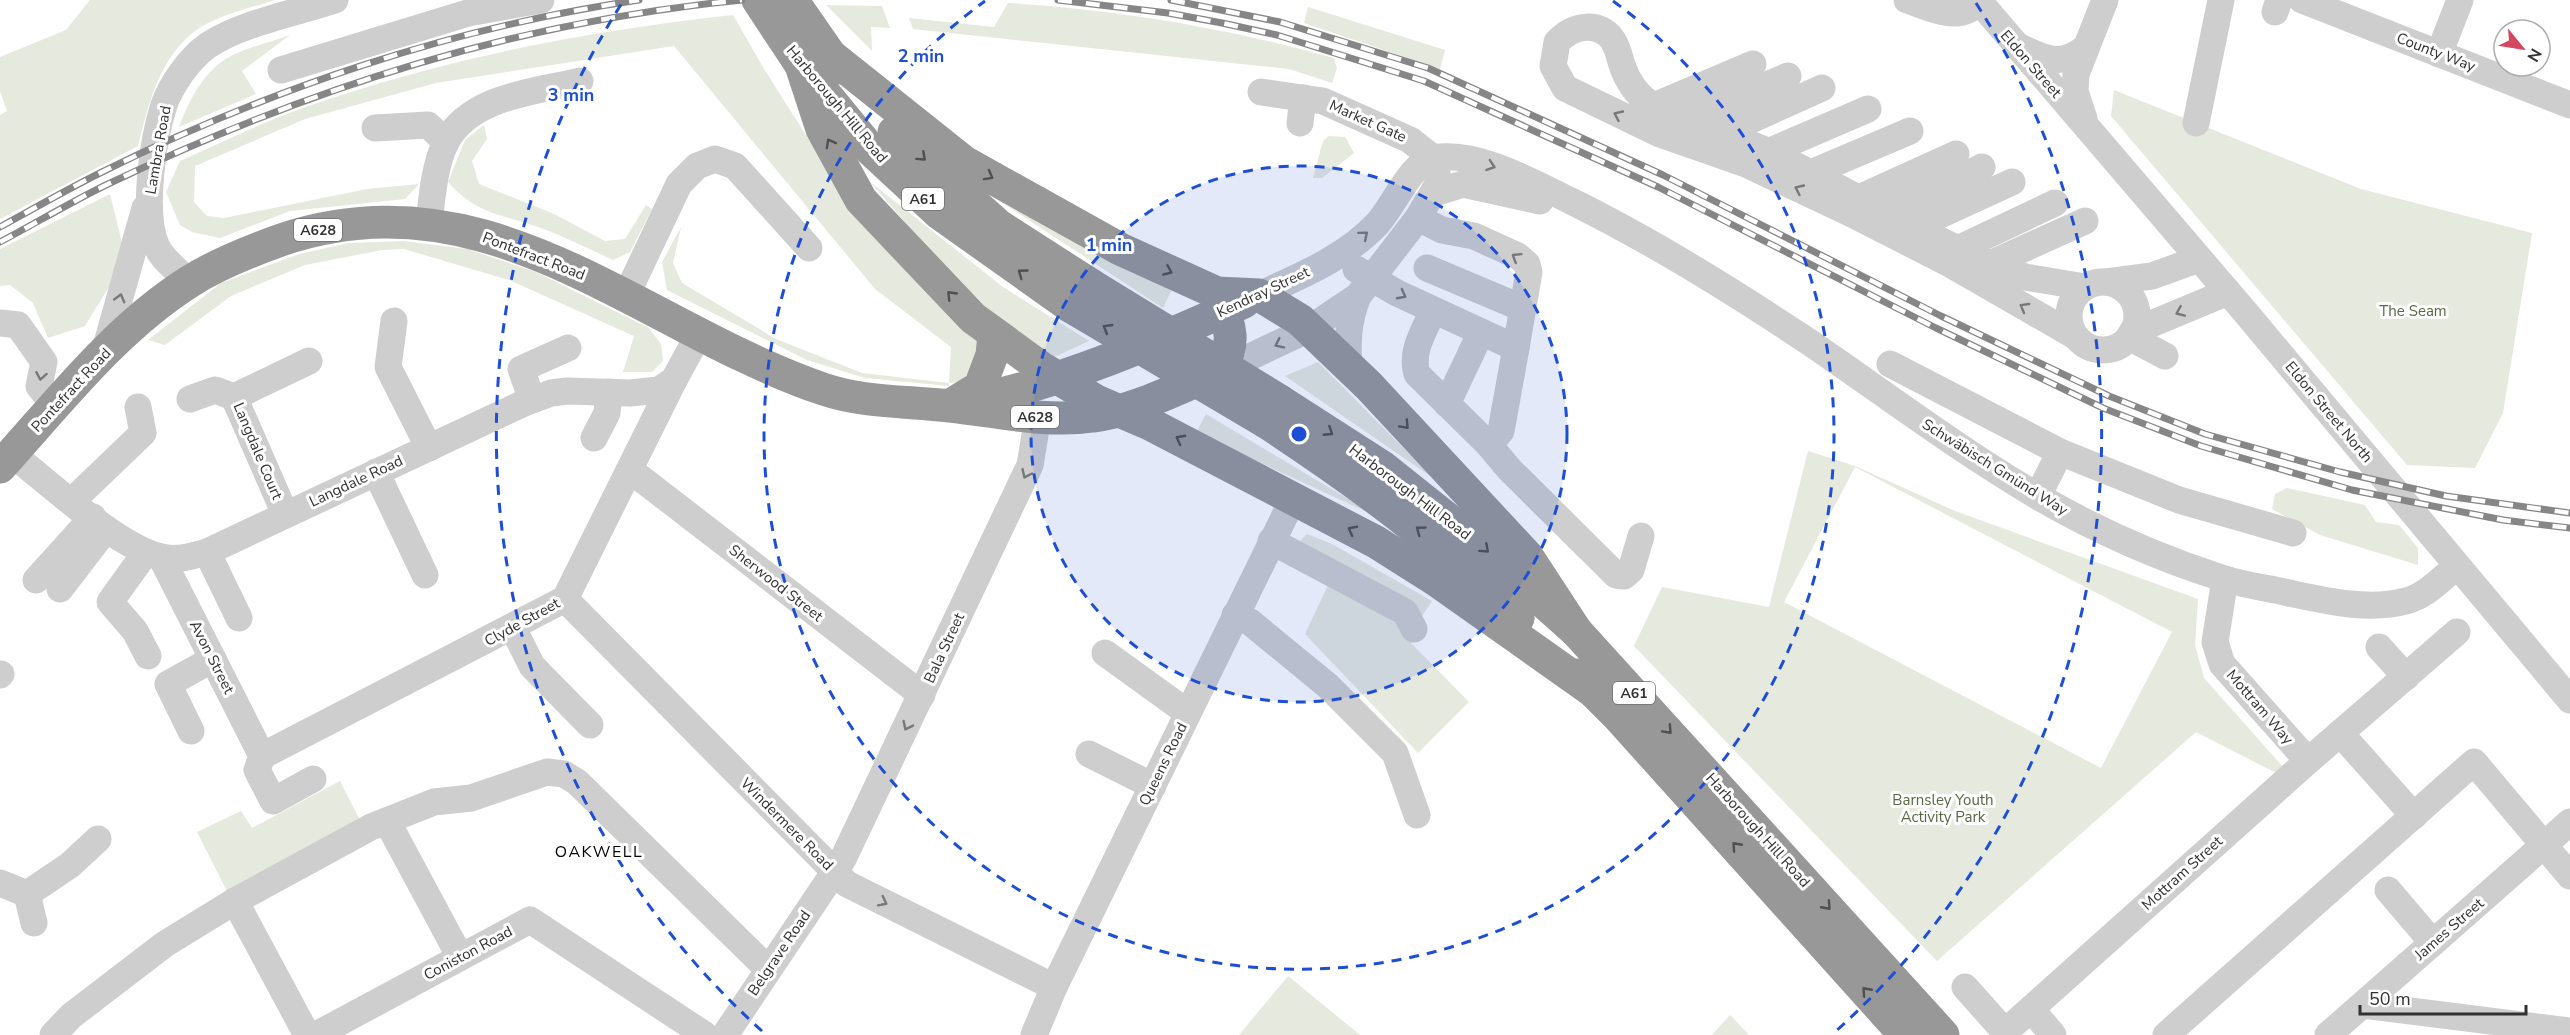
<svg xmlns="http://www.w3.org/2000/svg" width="2570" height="1035" font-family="'Nunito Sans',sans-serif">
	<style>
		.green { fill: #e5e9de; fill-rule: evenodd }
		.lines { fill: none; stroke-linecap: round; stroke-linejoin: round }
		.minor { stroke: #cecece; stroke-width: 27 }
		.highway { stroke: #989898; stroke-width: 33 }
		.rail-casing { stroke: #868686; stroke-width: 7 }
		.rail { stroke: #fff; stroke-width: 4.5; stroke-dasharray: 14; stroke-linecap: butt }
		.highway-bridge { stroke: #989898; stroke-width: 33 }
		.oneway { stroke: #787878 }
		.oneway2 { stroke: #505050 }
		.ring { fill: none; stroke: #1d4ed8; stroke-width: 3; stroke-dasharray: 10 8 }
		.labels { text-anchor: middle; stroke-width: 6; stroke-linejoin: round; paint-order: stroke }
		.shield { fill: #fff; stroke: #6f6f6f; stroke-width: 1.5 }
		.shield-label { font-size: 14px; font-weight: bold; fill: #313131 }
		.street-label { font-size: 15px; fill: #313131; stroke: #fff }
		.park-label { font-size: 15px; fill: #586842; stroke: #fff }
		.neighbourhood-label { font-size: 16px; letter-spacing: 1.5px; fill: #000; stroke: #fff }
		.centre { fill: #1d4ed8; stroke: #fff; stroke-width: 3 }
		.ring-label { font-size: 18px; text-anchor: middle; font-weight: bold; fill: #1d4ed8; stroke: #fff; stroke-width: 6; stroke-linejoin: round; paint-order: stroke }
	</style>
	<rect width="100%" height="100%" fill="#fff"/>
	<!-- green -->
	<g class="green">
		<path d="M 90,0 L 275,0 C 248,9 212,16 190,35 C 158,63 148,106 138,146 L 0,219 L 0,115 L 7,111 L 0,91 L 0,57 L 66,30 Z"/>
		<path d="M 1008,3 C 1119,10 1227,28 1334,58 L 1337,68 L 1332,83 L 1289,69 L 913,29 L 909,18 L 994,27 Z"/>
		<path d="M 826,5 L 882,6 L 890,28 L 871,27 L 872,51 Z"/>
		<path d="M 1308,7 L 1445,50 L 1440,69 L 1304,23 Z"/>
		<path d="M 733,15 L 764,69 L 863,225 L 981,342 L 969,372 L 960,382 L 949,383 L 949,386 L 865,378 L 807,360 L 667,290 L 662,262 L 681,227 L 673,263 L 682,283 L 776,339 L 862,373 L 949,383 L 951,347 L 875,289 L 674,46 L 436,83 L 305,119 L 195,166 L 194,202 L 207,216 L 224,218 L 367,189 L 419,184 L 405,199 L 290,211 L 220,238 L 192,232 L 180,225 L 166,192 L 180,161 C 218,144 257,125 297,110 C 438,60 584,31 733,15 Z"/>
		<path d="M 290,35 L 242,71 L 256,94 L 179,127 C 189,100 205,68 233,55 C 251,46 272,42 290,35 Z"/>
		<path d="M 2114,90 L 2361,189 L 2532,233 L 2503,413 L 2475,468 L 2407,465 L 2111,116 Z"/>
		<path d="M 484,125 L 487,139 L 472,161 L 479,184 L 554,214 L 605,241 L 625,239 L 646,205 L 652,209 L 630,252 L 613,260 C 589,249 565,237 541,228 C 502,214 477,215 448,182 L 465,140 Z"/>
		<path d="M 1329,136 L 1345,137 L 1354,153 L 1322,178 L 1313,178 L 1323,141 Z"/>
		<path d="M 869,181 L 1003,287 L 1089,341 L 1052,358 L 971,297 Z"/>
		<path d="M 986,192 L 1173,287 L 1163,308 Z"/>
		<path d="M 110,194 L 126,259 L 85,326 L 48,338 L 33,303 L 10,285 L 0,286 L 0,249 Z"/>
		<path d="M 404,241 L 467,249 L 536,272 L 649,328 L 661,344 L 663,361 L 652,372 L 623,372 L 634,336 L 509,280 L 404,249 L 382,250 L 305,265 L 231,296 L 165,345 L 148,340 L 221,283 L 299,254 L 349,243 Z"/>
		<path d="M 1318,362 L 1433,478 L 1285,376 Z"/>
		<path d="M 1206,414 L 1380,518 L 1196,433 Z"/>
		<path d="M 1808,451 L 1855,466 L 1955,511 L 2198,599 L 2195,645 L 2204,678 L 2284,768 L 2278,774 L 2196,732 L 1937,961 L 1634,646 L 1662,587 L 1769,607 ZM 1855,467 L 2172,632 L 2101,768 L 1784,602 Z"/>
		<path d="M 2287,488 L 2365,505 L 2376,522 L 2399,525 L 2418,548 L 2418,565 L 2320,535 L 2272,509 L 2275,494 Z"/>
		<path d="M 1307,534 L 1332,544 L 1432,601 L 1422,616 L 1297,544 Z"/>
		<path d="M 1330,581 L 1406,624 L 1411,643 L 1469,702 L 1418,753 L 1305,634 Z"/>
		<path d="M 340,781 L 363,826 L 229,895 L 197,832 L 241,811 L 252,828 Z"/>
		<path d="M 1288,976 L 1360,1035 L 1239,1035 Z"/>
		<path d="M 1730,1015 L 1749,1035 L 1712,1035 Z"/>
	</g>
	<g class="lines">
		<!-- minor -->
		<g class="minor">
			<path d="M 1907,0 C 1932,8 1960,25 1980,0"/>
			<path d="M 1978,0 L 2246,313 L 2570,700"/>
			<path d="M 2302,0 L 2570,105"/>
			<path d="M 2275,12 L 2279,0"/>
			<path d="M 2020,47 C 2046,60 2062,67 2086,47"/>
			<path d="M 2439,54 L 2460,0"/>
			<path d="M 281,70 L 468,13 L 541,0"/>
			<path d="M 1654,106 L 1753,64"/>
			<path d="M 2084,119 L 2075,91 L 2076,74 L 2105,0"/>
			<path d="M 1685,120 L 1788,76"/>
			<path d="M 1300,123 L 1303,98"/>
			<path d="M 2196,123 L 2221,0"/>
			<path d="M 375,128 L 428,125 L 446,142"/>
			<path d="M 1722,133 L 1822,88"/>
			<path d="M 1768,152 L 1868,109"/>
			<path d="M 1811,173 L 1910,131"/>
			<path d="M 1434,193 L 1463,184 L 1540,201"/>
			<path d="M 1859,198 L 1956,154"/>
			<path d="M 1891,213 L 1982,167"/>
			<path d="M 429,224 C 432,198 434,166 446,142 C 470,96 535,92 580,81"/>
			<path d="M 1916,226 L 2012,182"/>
			<path d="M 1960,248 L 2055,203"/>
			<path d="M 1990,264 L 2085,221"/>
			<path d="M 1427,268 L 1522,308"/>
			<path d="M 1356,269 L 1397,293 L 1516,348 L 1529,272 L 1527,264 L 1518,256 L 1474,236 L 1442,230 L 1418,218"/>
			<path d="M 189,282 C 178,270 162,260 156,245 C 142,212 153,139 164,105 C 171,85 189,59 207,46 C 241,23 296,13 335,0"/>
			<path d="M 2106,282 L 2152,276 L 2199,259"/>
			<circle cx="2103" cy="316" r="34"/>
			<path d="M 1259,295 C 1300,276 1345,258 1377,224 C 1394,206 1410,163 1434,158 C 1476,150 1534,183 1571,201 C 1656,243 1736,293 1815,346 C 1889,397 1961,451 2039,497 C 2096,530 2159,558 2222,578 C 2243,585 2267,588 2289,593 C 2326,601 2369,611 2406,601 C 2426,596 2441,579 2457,566"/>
			<path d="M 626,296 L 679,184 L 697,166 L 715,159 L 735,166 L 809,248"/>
			<path d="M 1433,311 C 1424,331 1410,352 1417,374 L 1489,445 L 1501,431 L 1516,348"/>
			<path d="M 394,321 L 388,367 L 429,448"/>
			<path d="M 0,323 L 18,325 L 44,362 L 39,386 L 55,406"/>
			<path d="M 2132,332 L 2228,292"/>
			<path d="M 2075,336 L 1950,264 L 1852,214 L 1746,164 L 1660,134 L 1565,88 L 1553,66 L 1557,42 C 1572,26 1597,20 1612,39 C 1618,47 1619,56 1622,65 C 1627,80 1637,96 1651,104 C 1686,127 1731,134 1769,152 C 1849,191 1927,238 2009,272 L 2025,277 L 2085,287"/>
			<path d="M 2129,337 L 2165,356"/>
			<path d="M 104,354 L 145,208"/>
			<path d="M 1890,364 L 2060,452 L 2179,500 L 2293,533"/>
			<path d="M 1349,368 C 1347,341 1348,321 1358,296"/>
			<path d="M 1220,371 L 1309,329 L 1358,296 L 1418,218 L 1439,182 L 1433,158 L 1410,140 L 1323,101 L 1261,92"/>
			<path d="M 190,399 L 215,390 L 234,397"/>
			<path d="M 532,400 L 521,369 L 568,348"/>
			<path d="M 1447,404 L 1481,332"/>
			<path d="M 594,438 L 607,413 L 609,392"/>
			<path d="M 1489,445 L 1510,470 L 1616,575 L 1624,576 L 1631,570 L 1641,536"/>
			<path d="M 12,454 C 49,483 118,547 161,557 C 177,561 192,556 207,552 L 522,404 L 551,393 L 567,391 L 630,393 L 659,390 L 674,380 L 700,332"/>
			<path d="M 630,470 L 922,695"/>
			<path d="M 376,472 L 425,575"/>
			<path d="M 2038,496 L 2060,452"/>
			<path d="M 72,501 L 143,433 L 138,407"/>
			<path d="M 285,514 L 234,397 L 309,361"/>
			<path d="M 1271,541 L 1405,612 L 1414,629"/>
			<path d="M 146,552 L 110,602 L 135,631 L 148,656"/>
			<path d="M 207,552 L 239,618"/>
			<path d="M 161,557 L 262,756"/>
			<path d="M 2225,579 L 2215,642 L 2222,664 L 2308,761"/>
			<path d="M 36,580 L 93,517"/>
			<path d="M 60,589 L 106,529"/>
			<path d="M 565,599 L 847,884 L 1054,987"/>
			<path d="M 1235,615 L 1250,622 L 1328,686 L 1395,753 L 1417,815"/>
			<path d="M 513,628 L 532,666 L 590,725"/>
			<path d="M 2379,647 L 2406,677"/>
			<path d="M 1105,653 L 1188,713"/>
			<path d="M 0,675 L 1,674"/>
			<path d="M 191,731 L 168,684 L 213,659"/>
			<path d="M 2340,733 L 2414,816"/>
			<path d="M 1089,754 L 1153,786"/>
			<path d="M 262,756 L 565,599 L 674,380"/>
			<path d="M 262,756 L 257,770 L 273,801 L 313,779"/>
			<path d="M 387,821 L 460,957"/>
			<path d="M 0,883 L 27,894 L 70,865 L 98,839"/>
			<path d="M 2388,890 L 2433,943"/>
			<path d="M 27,894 L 34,923"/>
			<path d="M 235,901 L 307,1035"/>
			<path d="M 1965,987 L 2005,1032 L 2308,761 L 2457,632"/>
			<path d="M 2363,1005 L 2570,1031"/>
			<path d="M 2031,1009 L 2053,1035"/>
			<path d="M 53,1035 L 71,1016 L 165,944 L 235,901 L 371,827 L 434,802 L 471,798 L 547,772 L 564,774 L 577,782 L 768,969"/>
			<path d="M 316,1035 L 530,920 L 705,1035"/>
			<path d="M 725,1035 L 843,859 L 1030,465 L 1038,417 L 1021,408"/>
			<path d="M 1034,1035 L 1054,987 L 1293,499"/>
			<path d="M 2166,1035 L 2474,762 L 2570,876"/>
			<path d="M 2328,1035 L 2570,822"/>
		</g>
		<!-- highway -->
		<g class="highway">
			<path d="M 758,0 L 801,65 L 871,150 L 939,213 L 1070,306"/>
			<path d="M 792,0 L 839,68"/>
			<path d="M 826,52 L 964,162 L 1120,249 L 1217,293 L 1259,295 L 1300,320 L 1369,386 L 1527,556 L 1576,631"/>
			<path d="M 801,65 L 822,129 L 861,200 L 973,318 L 1043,369 L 1096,401 L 1150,424 L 1376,542 L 1436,580 L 1593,691"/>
			<path d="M 894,132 L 999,226 L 1091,285"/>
			<path d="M 972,401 C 1067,381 1157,341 1244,302"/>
			<path d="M 1280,401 L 1381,466 L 1474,540 L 1576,631 L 1943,1035"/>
			<path d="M 954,403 L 980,387 L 992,355 L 994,334"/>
			<path d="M 1266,422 C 1359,483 1437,541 1518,618"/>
			<path d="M 0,467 C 58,403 115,329 189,282 C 217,264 250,251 281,240 C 489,169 641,327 823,389 C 864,403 908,401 950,406 C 997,411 1046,423 1093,416 C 1136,411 1179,387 1220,371 C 1238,339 1229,325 1217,293"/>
			<path d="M 1577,675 L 1617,715 L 1905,1035"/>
		</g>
		<defs>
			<g id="rail">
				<path d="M 1058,0 L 1168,13 L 1222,23 L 1277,35 L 1424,81 L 1658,187 L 1936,328 L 2103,408 L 2201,446 L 2352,490 L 2503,520 L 2570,528"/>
				<path d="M 1171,0 L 1280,22 L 1428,68 L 1663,175 L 1941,316 L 2109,396 L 2205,434 L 2340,472 L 2446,496 L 2570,513"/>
				<path d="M 0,227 C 33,209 66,190 100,173 C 269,89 453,27 639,0"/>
				<path d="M 0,242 C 36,223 71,202 108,184 C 311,87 517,22 742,0"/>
			</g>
		</defs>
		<!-- rail casing -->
		<use href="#rail" class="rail-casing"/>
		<!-- rail -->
		<use href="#rail" class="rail"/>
		<!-- highway-bridge -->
		<g class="highway-bridge">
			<path d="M 1091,285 L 1280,401"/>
			<path d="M 1070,306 L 1266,422"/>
		</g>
	</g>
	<!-- one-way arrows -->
	<defs><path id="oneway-chevron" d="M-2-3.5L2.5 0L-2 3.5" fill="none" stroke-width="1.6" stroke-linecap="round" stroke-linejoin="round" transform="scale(1.5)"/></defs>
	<g class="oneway">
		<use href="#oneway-chevron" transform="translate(1618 115) rotate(-155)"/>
		<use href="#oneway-chevron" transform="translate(1491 166) rotate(19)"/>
		<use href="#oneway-chevron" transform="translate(1799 189) rotate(-155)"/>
		<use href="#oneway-chevron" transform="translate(1364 235) rotate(-40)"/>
		<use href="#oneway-chevron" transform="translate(1516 257) rotate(-148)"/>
		<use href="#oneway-chevron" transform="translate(1402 295) rotate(28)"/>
		<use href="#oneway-chevron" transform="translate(120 298) rotate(-75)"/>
		<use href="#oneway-chevron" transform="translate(2024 307) rotate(-150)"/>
		<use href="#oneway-chevron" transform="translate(2180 312) rotate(157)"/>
		<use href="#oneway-chevron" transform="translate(1279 344) rotate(154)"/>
		<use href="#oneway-chevron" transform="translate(41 376) rotate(100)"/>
		<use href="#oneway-chevron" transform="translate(1026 474) rotate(115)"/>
		<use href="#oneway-chevron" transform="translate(907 726) rotate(116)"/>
		<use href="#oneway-chevron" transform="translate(883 902) rotate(27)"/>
	</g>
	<g class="oneway2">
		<use href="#oneway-chevron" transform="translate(830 143) rotate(-119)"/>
		<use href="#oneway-chevron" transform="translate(922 157) rotate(42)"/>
		<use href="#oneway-chevron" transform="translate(989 176) rotate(29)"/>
		<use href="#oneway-chevron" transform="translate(1168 271) rotate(24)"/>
		<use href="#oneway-chevron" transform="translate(1022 273) rotate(-144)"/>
		<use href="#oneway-chevron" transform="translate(951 295) rotate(-134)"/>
		<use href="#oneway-chevron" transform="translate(1107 328) rotate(-149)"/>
		<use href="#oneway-chevron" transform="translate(1405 425) rotate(47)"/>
		<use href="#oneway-chevron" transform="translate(1329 432) rotate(33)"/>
		<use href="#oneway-chevron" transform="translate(1180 439) rotate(-152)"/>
		<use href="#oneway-chevron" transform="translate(1352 530) rotate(-152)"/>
		<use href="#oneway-chevron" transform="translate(1420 530) rotate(-143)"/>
		<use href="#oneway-chevron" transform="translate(1485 549) rotate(42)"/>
		<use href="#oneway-chevron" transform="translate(1668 730) rotate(47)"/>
		<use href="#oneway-chevron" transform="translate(1736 846) rotate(-132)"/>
		<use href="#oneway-chevron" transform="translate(1827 906) rotate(48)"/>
		<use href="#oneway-chevron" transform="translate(1866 991) rotate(-132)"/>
	</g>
	<!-- distance rings -->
	<circle cx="1299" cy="434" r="268" fill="#1d4ed8" fill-opacity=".12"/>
	<g class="ring">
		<circle cx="1299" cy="434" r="268"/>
		<path d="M1613 1A535 535 0 1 1 985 1"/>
		<path d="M762 1031A803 803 0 0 1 622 3M1976 3A803 803 0 0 1 1836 1031"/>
	</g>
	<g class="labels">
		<!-- shield labels -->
		<g class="shield">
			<rect x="902" y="188" width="42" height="22" rx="4.5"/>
			<rect x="294" y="219" width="48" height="22" rx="4.5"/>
			<rect x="1011" y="406" width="48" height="22" rx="4.5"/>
			<rect x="1613" y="682" width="42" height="22" rx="4.5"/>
		</g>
		<g class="shield-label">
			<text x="923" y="204">A61</text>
			<text x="318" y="235">A628</text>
			<text x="1035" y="422">A628</text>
			<text x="1634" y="698">A61</text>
		</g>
		<!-- street labels -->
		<g class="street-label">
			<text transform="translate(2436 52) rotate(21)" y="5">County Way</text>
			<text transform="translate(2031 64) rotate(49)" y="5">Eldon Street</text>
			<text transform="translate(837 104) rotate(50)" y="5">Harborough Hill Road</text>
			<text transform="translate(1368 121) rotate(24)" y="5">Market Gate</text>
			<text transform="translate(158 150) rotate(-80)" y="5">Lambra Road</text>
			<text transform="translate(534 256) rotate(21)" y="5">Pontefract Road</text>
			<text transform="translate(1263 292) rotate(-25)" y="5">Kendray Street</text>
			<text transform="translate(71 390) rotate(-47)" y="5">Pontefract Road</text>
			<text transform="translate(2329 412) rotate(50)" y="5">Eldon Street North</text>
			<text transform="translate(258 451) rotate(67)" y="5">Langdale Court</text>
			<text transform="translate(1995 467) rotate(32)" y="5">Schwäbisch Gmünd Way</text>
			<text transform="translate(356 481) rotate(-25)" y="5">Langdale Road</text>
			<text transform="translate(1410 492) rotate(37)" y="5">Harborough Hill Road</text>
			<text transform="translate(776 583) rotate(38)" y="5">Sherwood Street</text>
			<text transform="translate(522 622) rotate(-29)" y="5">Clyde Street</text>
			<text transform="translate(944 648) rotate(-65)" y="5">Bala Street</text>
			<text transform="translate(212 657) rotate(63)" y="5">Avon Street</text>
			<text transform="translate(2260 707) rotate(49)" y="5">Mottram Way</text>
			<text transform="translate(1163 764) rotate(-64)" y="5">Queens Road</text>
			<text transform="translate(787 824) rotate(45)" y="5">Windermere Road</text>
			<text transform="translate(1758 830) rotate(48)" y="5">Harborough Hill Road</text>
			<text transform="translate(2182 873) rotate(-42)" y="5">Mottram Street</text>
			<text transform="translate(2449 929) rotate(-41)" y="5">James Street</text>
			<text transform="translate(468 953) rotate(-28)" y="5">Coniston Road</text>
			<text transform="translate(779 953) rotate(-56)" y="5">Belgrave Road</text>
		</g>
		<!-- park labels -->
		<g class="park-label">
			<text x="2413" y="316">The Seam</text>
			<text x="1943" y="805">Barnsley Youth<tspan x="1943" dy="17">Activity Park</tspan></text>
		</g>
		<!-- neighbourhood labels -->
		<g class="neighbourhood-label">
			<text x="599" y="857">OAKWELL</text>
		</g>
	</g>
	<circle cx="1299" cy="434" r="9" class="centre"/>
	<g class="ring-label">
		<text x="921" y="62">2 min</text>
		<text x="571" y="101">3 min</text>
		<text x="1109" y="251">1 min</text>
	</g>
	<!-- north arrow -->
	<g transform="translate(2522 48) rotate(120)"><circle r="28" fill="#ffffff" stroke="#adadad" stroke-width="1.5"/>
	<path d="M0-4.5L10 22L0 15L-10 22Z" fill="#d44760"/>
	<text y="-9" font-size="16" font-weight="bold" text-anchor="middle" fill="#313131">N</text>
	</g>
	<!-- scale -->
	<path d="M2360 1005v9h166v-9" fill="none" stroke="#313131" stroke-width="3"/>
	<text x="2369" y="1005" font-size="18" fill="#313131" stroke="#ffffff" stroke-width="4.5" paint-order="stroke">50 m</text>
</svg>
